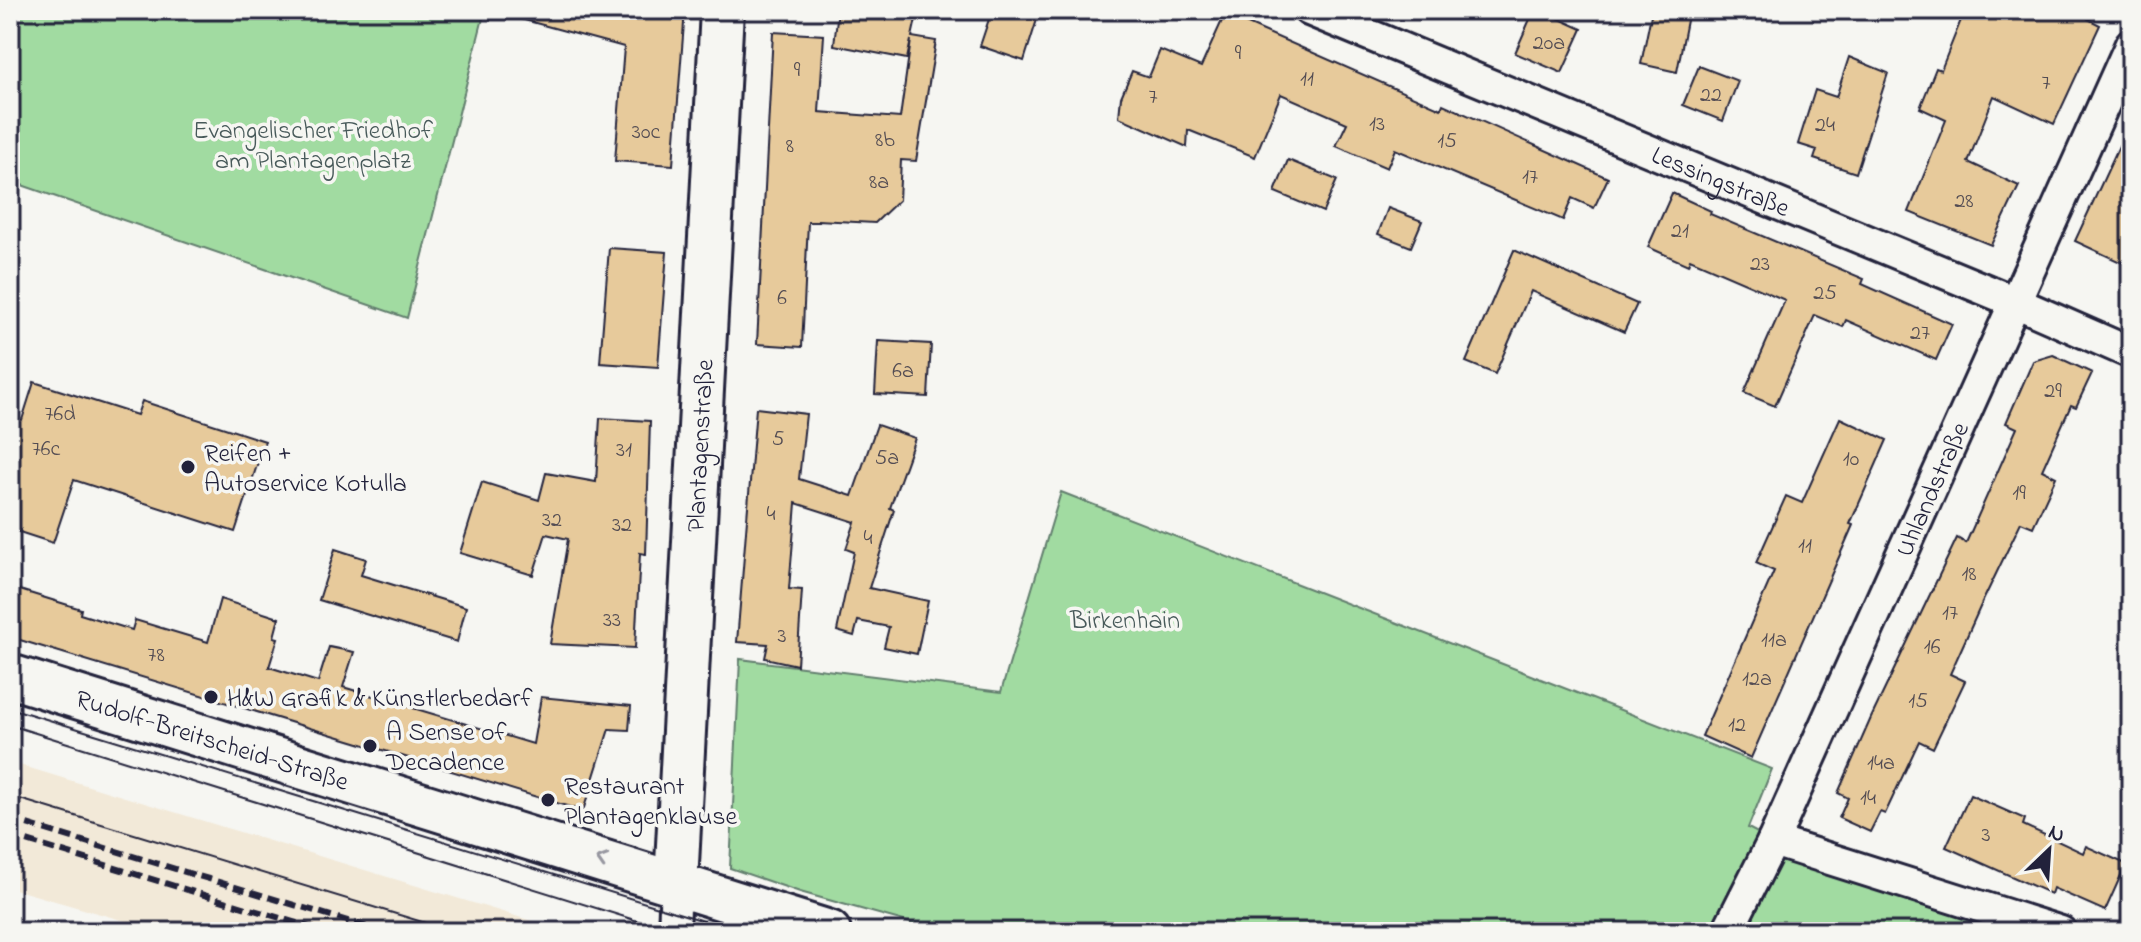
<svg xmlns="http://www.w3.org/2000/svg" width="2141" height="942" font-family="'Indie Flower',sans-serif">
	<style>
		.built { fill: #f2e9d8 }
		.green { fill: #a1dba1; stroke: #627e6e; stroke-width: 2 }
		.building { fill: #e7ca9b; stroke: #22223b; stroke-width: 2 }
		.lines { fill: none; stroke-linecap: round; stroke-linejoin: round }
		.street-casing { stroke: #22223b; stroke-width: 36 }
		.secondary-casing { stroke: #22223b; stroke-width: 48 }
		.street { stroke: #f6f6f2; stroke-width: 30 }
		.secondary { stroke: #f6f6f2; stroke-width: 42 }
		.tram { stroke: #22223b; stroke-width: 2 }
		.rail { stroke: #22223b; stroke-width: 6; stroke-dasharray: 12 6; stroke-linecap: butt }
		.oneway { stroke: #9797a0 }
		.poi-dot { fill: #22223b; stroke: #f6f6f2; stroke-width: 3 }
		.labels { text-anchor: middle; stroke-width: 7; stroke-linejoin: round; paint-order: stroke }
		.number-label { font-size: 22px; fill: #534c53 }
		.park-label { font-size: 26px; fill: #485a5a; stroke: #f6f6f2 }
		.street-label { font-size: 26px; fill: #22223b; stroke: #f6f6f2 }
		.poi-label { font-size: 26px; fill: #22223b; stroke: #f6f6f2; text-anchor: start }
	</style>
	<rect width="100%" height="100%" fill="#f6f6f2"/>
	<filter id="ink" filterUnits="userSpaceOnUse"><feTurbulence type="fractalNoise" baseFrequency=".0125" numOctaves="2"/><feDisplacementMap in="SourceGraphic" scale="16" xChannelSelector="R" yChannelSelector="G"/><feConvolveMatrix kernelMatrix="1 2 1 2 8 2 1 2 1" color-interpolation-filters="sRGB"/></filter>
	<g filter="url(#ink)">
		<!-- built -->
		<path class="built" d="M 10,762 L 568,932 L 163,932 L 10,888 Z"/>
		<!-- green -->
		<g class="green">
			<path d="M 10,10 L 485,10 L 407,318 L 10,181 Z"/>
			<path d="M 1061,492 L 1772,769 L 1748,828 L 1773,841 L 2061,932 L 943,932 L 800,892 L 730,868 L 740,659 L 1001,692 Z"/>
		</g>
		<!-- building -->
		<g class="building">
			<path d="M 518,10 L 685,10 L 673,165 L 615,161 L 624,47 L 517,18 Z"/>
			<path d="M 838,10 L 918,10 L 912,37 L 936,41 L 916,161 L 901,160 L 899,200 L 875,223 L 818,220 L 818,222 L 808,222 L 802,347 L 757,344 L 773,32 L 824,35 L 819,112 L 900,118 L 911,40 L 907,59 L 834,45 Z"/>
			<path d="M 992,10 L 1040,10 L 1024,61 L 980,46 Z"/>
			<path d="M 1534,10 L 1540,10 L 1582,29 L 1562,73 L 1515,53 Z"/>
			<path d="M 1652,10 L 1689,10 L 1677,72 L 1641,64 Z"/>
			<path d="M 1965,10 L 2092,10 L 2088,19 L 2100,25 L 2054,124 L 1994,96 L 1968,162 L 2019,186 L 1991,245 L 1909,212 L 1946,120 L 1920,108 L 1936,68 L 1941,70 Z"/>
			<path d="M 1225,14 L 1441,109 L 1443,104 L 1608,178 L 1594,208 L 1572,198 L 1563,220 L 1395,149 L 1387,168 L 1336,146 L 1347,123 L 1281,94 L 1255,157 L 1188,130 L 1187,147 L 1119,117 L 1121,97 L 1132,71 L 1149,77 L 1160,50 L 1201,67 Z"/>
			<path d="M 1849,57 L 1888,73 L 1856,173 L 1814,159 L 1817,150 L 1798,144 L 1815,90 L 1836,97 Z"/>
			<path d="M 1699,66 L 1738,81 L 1723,121 L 1683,105 Z"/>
			<path d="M 2131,120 L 2131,267 L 2075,241 Z"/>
			<path d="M 1288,160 L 1337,180 L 1323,212 L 1275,192 Z"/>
			<path d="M 1672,193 L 1711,211 L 1710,214 L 1864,279 L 1862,284 L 1952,324 L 1936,360 L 1846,320 L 1843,327 L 1815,315 L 1775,406 L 1744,393 L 1785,300 L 1690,259 L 1688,265 L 1648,247 Z"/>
			<path d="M 1388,208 L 1422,221 L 1411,247 L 1378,234 Z"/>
			<path d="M 609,248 L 667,252 L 658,367 L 600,363 Z"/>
			<path d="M 1514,250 L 1637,304 L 1624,332 L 1531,291 L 1495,374 L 1466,362 Z"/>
			<path d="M 878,341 L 931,344 L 928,397 L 875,394 Z"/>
			<path d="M 2053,355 L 2092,373 L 2076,407 L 2071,405 L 2042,470 L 2056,477 L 2033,527 L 2021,522 L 1981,605 L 1950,674 L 1965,681 L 1933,748 L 1919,741 L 1885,814 L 1880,812 L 1870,832 L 1839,818 L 1848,798 L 1838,793 L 1871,718 L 1957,538 L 1966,543 L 2017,428 L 2006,423 L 2033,361 Z"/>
			<path d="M 34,382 L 137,415 L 142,401 L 265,441 L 235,532 L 74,480 L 53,543 L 10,529 L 10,436 L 16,418 L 22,420 Z"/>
			<path d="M 756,408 L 806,414 L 799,479 L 852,496 L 877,425 L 915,438 L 890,508 L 894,510 L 869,588 L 928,601 L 917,654 L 884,647 L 889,627 L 858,621 L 854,636 L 837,631 L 854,552 L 846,549 L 855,522 L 796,503 L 789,589 L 802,590 L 797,665 L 765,658 L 768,644 L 737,642 Z"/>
			<path d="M 600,418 L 650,421 L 646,554 L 640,553 L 635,648 L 550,644 L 568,539 L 546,534 L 533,575 L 460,553 L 482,482 L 539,500 L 546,473 L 596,482 Z"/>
			<path d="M 1840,418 L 1887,440 L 1850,524 L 1853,525 L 1751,758 L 1702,736 L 1774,571 L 1756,563 L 1786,496 L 1802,503 Z"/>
			<path d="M 335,549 L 366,559 L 361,575 L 466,607 L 457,642 L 319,600 Z"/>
			<path d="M 10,587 L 81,609 L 80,614 L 132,630 L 135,620 L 208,642 L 220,599 L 279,618 L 274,637 L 278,638 L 269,667 L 318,682 L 329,647 L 354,652 L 343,687 L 533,744 L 541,697 L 631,706 L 629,730 L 609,729 L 583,811 L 10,637 Z"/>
			<path d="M 1970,795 L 2025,819 L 2023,825 L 2083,853 L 2086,846 L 2126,864 L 2105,911 L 2053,888 L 2051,894 L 1946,847 Z"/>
		</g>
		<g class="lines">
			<defs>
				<g id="street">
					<path id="s1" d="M 1309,10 L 2015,302 L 2131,353"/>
					<path d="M 1773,841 L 2061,932"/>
					<path d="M 674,932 L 676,883"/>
					<path id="s2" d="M 1727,932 L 1773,841 L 2131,44"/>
				</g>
				<g id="secondary">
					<path id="s3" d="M 10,676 L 829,932"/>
					<path id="s4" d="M 676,883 L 722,10"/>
				</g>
			</defs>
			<!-- street casing -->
			<use href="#street" class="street-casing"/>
			<!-- secondary casing -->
			<use href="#secondary" class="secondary-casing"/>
			<!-- street -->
			<use href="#street" class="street"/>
			<!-- secondary -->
			<use href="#secondary" class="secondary"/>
			<!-- tram -->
			<g class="tram">
				<path d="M 10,708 L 740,932"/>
				<path d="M 10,725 L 673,932"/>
				<path d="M 10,796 L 455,932"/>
			</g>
			<!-- rail -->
			<g class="rail">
				<path d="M 10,819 L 384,932"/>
				<path d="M 10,836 L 326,932"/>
			</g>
		</g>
		<!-- one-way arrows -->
		<defs><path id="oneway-chevron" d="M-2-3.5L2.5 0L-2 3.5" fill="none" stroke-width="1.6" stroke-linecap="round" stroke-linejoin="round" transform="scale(2)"/></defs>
		<use class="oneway" href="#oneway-chevron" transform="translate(602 860) rotate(-163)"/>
	</g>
	<!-- markers -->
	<g class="poi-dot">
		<circle cx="188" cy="467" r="8"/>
		<circle cx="211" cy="697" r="8"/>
		<circle cx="370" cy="746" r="8"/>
		<circle cx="548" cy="800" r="8"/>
	</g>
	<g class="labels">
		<!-- number labels -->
		<g class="number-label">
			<text x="1549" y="49">20a</text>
			<text x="1238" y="59">9</text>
			<text x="797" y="76">9</text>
			<text x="1307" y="85">11</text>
			<text x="2046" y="89">7</text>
			<text x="1711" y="101">22</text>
			<text x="1153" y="103">7</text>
			<text x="1377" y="130">13</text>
			<text x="1825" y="131">24</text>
			<text x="646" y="138">30c</text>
			<text x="885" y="146">8b</text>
			<text x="1447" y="147">15</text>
			<text x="790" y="152">8</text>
			<text x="1530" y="183">17</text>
			<text x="879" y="188">8a</text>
			<text x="1964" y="207">28</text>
			<text x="1680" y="237">21</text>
			<text x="1760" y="270">23</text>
			<text x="1825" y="299">25</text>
			<text x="782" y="304">6</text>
			<text x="1920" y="339">27</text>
			<text x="903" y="377">6a</text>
			<text x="2053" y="397">29</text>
			<text x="60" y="420">76d</text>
			<text x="778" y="445">5</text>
			<text x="46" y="455">76c</text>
			<text x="624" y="456">31</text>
			<text x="887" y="464">5a</text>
			<text x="1851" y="465">10</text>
			<text x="2019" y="499">19</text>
			<text x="771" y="520">4</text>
			<text x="552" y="526">32</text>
			<text x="622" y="531">32</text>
			<text x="868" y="544">4</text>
			<text x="1805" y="552">11</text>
			<text x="1969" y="580">18</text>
			<text x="1950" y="619">17</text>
			<text x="612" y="626">33</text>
			<text x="782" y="642">3</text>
			<text x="1774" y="646">11a</text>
			<text x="1932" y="653">16</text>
			<text x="156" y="661">78</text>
			<text x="1757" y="685">12a</text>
			<text x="1918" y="707">15</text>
			<text x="1737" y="731">12</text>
			<text x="1881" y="769">14a</text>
			<text x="1868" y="804">14</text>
			<text x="1986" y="841">3</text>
		</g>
		<!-- park labels -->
		<g class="park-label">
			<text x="313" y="138">Evangelischer Friedhof<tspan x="313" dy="30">am Plantagenplatz</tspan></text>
			<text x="1125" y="628">Birkenhain</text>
		</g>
		<!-- street labels -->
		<g class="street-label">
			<text dy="9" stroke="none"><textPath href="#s1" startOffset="446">Lessingstraße</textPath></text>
			<text dy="9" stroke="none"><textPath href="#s4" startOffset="438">Plantagenstraße</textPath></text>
			<text dy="9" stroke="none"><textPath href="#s2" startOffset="488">Uhlandstraße</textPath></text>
			<text dy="9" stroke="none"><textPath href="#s3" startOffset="212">Rudolf-Breitscheid-Straße</textPath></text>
		</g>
		<!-- poi labels -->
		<g class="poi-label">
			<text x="204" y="461">Reifen +<tspan x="204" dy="30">Autoservice Kotulla</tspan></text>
			<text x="227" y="706">H&amp;W Grafik &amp; Künstlerbedarf</text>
			<text x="386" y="740">A Sense of<tspan x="386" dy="30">Decadence</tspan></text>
			<text x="564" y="794">Restaurant<tspan x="564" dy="30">Plantagenklause</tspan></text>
		</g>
	</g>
	<!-- margin -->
	<rect width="2141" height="942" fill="none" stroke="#f6f6f2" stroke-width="40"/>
	<rect x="20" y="20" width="2101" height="902" fill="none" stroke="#22223b" stroke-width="3" filter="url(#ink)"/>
	<!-- north arrow -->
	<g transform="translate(2049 850) rotate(25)" stroke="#f6f6f2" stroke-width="6" paint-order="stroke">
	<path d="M0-6L14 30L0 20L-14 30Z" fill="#22223b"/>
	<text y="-12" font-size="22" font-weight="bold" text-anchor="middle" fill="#22223b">N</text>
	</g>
</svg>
